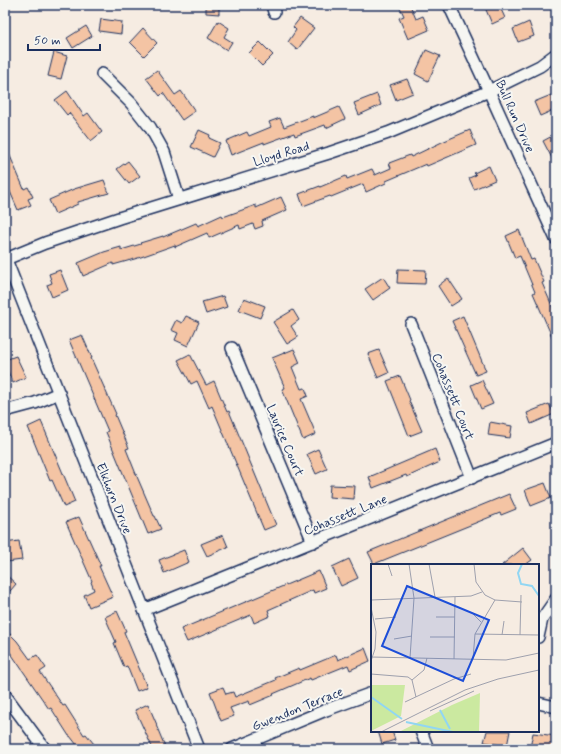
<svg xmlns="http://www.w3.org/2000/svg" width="561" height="754" font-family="Mynerve,sans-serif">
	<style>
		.building { fill: #f4c4a4; stroke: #1b2f5e }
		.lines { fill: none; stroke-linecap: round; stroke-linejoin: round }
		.street-casing { stroke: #1b2f5e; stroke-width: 14 }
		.street { stroke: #f6f6f2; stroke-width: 11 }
		.labels { text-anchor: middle; stroke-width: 4; stroke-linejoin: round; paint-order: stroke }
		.street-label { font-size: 13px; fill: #1b2f5e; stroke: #f6f6f2 }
		.inset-river { fill: none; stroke: #91d6f3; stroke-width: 2 }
		.inset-road { fill: none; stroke: #9ea0ad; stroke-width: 1 }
		.view { fill: #1d4ed8; fill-opacity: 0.15; stroke: #1d4ed8; stroke-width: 2 }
		.inset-edge { fill: none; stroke: #1b2f5e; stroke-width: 2 }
	</style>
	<rect width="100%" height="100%" fill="#f6ece2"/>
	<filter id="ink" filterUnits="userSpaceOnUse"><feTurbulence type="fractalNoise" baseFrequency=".025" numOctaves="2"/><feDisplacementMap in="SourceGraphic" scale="8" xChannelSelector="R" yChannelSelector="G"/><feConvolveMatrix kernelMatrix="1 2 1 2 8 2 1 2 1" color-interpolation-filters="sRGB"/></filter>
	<g filter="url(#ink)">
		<!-- building -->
		<g class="building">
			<path d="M 206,5 L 219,5 L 219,14 L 206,13 Z"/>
			<path d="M 399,5 L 410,5 L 416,19 L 423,16 L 429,30 L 408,39 L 399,18 L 404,16 Z"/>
			<path d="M 484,5 L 499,5 L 505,18 L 492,24 Z"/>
			<path d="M 300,18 L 314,28 L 297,50 L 288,42 L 296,30 L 293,27 Z"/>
			<path d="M 101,19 L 122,22 L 121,34 L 99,31 Z"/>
			<path d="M 218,21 L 229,28 L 224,37 L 232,42 L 227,50 L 208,38 Z"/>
			<path d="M 529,22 L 534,36 L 518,42 L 513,29 Z"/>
			<path d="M 86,26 L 92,36 L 73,48 L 67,38 Z"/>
			<path d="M 143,28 L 157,43 L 144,56 L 130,42 Z"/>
			<path d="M 260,42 L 273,55 L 262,66 L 249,53 Z"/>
			<path d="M 426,50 L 440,56 L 428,81 L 415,74 Z"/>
			<path d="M 54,52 L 67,56 L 61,79 L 48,76 Z"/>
			<path d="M 157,70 L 175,95 L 181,91 L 195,111 L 182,120 L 163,93 L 160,96 L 146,78 Z"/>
			<path d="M 407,79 L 413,93 L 396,100 L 390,85 Z"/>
			<path d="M 67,91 L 84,116 L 88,113 L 102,132 L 91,141 L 69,113 L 67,115 L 55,100 Z"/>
			<path d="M 556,93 L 556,109 L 540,116 L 534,102 Z"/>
			<path d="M 377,94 L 381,105 L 359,115 L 354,103 Z"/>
			<path d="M 339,107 L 345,119 L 326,128 L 325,125 L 295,136 L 294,133 L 264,144 L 264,142 L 231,155 L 226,141 L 247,132 L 249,136 L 271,127 L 269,122 L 280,118 L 284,127 L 313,116 L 313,118 Z"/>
			<path d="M 199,130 L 210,135 L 209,138 L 220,143 L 213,157 L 191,147 Z"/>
			<path d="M 470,130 L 476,145 L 427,166 L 426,164 L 386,181 L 386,183 L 366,192 L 363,184 L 331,197 L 330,196 L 303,206 L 299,194 L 320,186 L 320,187 L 346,176 L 347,179 L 372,169 L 375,175 L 391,168 L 389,163 L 410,155 L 411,157 L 442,142 Z"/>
			<path d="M 556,134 L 556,166 L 543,141 Z"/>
			<path d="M 5,144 L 24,189 L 28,187 L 33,197 L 28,199 L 31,205 L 18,210 L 5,180 Z"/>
			<path d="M 128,161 L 140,176 L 129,184 L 117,169 Z"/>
			<path d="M 489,166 L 495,180 L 474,189 L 469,178 L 476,175 L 474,173 Z"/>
			<path d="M 104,180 L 109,193 L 78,202 L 78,204 L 55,214 L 49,200 L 74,189 Z"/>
			<path d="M 281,197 L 287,210 L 262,221 L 263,226 L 255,229 L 253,224 L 240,229 L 239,225 L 209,238 L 207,233 L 175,247 L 175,245 L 138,258 L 113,265 L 113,263 L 83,276 L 78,263 L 104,252 L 121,247 L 121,250 L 141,244 L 140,243 L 163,236 L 163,237 L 196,223 L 198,226 L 222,215 L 223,217 L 256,205 L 256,208 Z"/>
			<path d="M 519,230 L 531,260 L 534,259 L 544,282 L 542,283 L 556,315 L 556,346 L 533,293 L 535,292 L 520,256 L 515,258 L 506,236 Z"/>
			<path d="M 398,269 L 426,270 L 425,284 L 397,283 Z"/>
			<path d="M 60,270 L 68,290 L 52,297 L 47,285 L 52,283 L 49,274 Z"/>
			<path d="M 383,277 L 390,288 L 373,300 L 365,289 Z"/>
			<path d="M 448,278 L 462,299 L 451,306 L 438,286 Z"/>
			<path d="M 223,296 L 227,307 L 206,314 L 202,302 Z"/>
			<path d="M 244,298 L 265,306 L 260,318 L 239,310 Z"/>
			<path d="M 293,310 L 299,320 L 291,326 L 298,337 L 287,344 L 273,322 Z"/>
			<path d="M 186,316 L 199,322 L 188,346 L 175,340 L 178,333 L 171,330 L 176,320 L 182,323 Z"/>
			<path d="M 463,316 L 486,371 L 476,375 L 452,321 Z"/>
			<path d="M 82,335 L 92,358 L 91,358 L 116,414 L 115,415 L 129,448 L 126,449 L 138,479 L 154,516 L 155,516 L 161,529 L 148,534 L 106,432 L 108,431 L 69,340 Z"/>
			<path d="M 294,349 L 300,363 L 292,367 L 301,389 L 305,388 L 308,396 L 301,399 L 316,434 L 303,440 L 282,389 L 285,388 L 272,358 Z"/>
			<path d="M 379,350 L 389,373 L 378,378 L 368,354 Z"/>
			<path d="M 190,354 L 206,385 L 214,381 L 227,412 L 229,411 L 276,525 L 264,530 L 212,406 L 209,408 L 197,381 L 191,384 L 178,360 Z"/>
			<path d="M 16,356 L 26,377 L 13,383 L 5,365 L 5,360 Z"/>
			<path d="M 400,376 L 410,400 L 409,401 L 422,431 L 409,436 L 387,381 Z"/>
			<path d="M 482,380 L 493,404 L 481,409 L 471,385 Z"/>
			<path d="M 549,404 L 554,414 L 531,424 L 527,413 Z"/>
			<path d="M 41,421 L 75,502 L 64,507 L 52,480 L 50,481 L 28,427 Z"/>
			<path d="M 490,422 L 512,426 L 510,438 L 488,435 Z"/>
			<path d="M 318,449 L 327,469 L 316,474 L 307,454 Z"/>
			<path d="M 435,449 L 440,462 L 407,477 L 406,475 L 373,488 L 369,477 Z"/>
			<path d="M 545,483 L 551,498 L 531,506 L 525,490 Z"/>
			<path d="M 330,485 L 355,486 L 354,499 L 329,497 Z"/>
			<path d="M 509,494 L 516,509 L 501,515 L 500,513 L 374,564 L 368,552 Z"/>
			<path d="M 79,517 L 101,566 L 99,566 L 113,597 L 89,607 L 84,595 L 94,590 L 91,582 L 92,581 L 66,522 Z"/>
			<path d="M 223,535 L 228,547 L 207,556 L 201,544 Z"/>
			<path d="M 19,541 L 22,560 L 7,562 L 5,551 L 5,543 Z"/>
			<path d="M 523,548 L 532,560 L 525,565 L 502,565 Z"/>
			<path d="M 184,550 L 189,562 L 164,573 L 159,560 Z"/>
			<path d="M 349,559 L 358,578 L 341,586 L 332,567 Z"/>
			<path d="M 319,571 L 326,588 L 314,593 L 313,590 L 268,610 L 270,616 L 254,623 L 251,615 L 187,642 L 181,629 Z"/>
			<path d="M 5,574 L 16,584 L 5,597 Z"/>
			<path d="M 117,611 L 126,631 L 124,632 L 147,687 L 137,691 L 127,666 L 124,667 L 114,643 L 116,642 L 105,617 Z"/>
			<path d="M 5,629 L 17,641 L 30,659 L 37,655 L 46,668 L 40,672 L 63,706 L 65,705 L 84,735 L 86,734 L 98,749 L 80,749 L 70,736 L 69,736 L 51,708 L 49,709 L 10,652 L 9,654 L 5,650 Z"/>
			<path d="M 365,648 L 370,661 L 350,670 L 348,665 L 311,680 L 310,678 L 273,694 L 274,695 L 250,705 L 249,701 L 230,708 L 234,716 L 221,721 L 210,692 L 223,687 L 226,694 L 233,692 L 235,697 L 276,680 L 275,678 L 299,668 L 300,670 L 336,655 L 338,660 Z"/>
			<path d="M 148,704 L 157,725 L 156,725 L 166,749 L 153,749 L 135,710 Z"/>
			<path d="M 378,731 L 392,731 L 395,740 L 382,744 Z"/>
			<path d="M 487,731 L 510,731 L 507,746 L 484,742 Z"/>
			<path d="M 533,733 L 556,736 L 556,749 L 538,749 L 530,748 Z"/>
		</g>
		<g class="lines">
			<defs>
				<g id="street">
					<path d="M 272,5 L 274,12"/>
					<path d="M 449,5 L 489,91 L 556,239"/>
					<path d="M 102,74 L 131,103 L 150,127 L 164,152 L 179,199"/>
					<path d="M 5,257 L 199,749"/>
					<path d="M 6,259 L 45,243 L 119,218 L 329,153 L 388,133 L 489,91 L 540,66 L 556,54"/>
					<path d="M 411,324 L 472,478"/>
					<path d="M 232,348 L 313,542"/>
					<path d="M 5,411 L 35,403 L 59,393"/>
					<path d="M 144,610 L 556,443"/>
					<path d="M 538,637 L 542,619 L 556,599"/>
					<path d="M 5,695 L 45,749"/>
					<path d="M 538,703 L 556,707"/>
					<path d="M 421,731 L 428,749"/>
					<path d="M 232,749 L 326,710 L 372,693"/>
				</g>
			</defs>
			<!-- street casing -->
			<use href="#street" class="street-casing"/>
			<!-- street -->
			<use href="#street" class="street"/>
		</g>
	</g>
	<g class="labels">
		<!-- street labels -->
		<g class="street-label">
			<text transform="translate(516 116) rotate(66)" y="5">Bull Run Drive</text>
			<text transform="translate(281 153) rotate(-17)" y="5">Lloyd Road</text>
			<text transform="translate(454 396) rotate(68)" y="5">Cohassett Court</text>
			<text transform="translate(286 440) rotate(67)" y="5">Laurice Court</text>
			<text transform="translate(115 498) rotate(68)" y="5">Elkhorn Drive</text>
			<text transform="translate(345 514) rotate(-22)" y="5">Cohassett Lane</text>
			<text transform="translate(297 708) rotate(-22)" y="5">Gwendon Terrace</text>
		</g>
	</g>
	<!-- overview -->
	<g transform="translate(371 564)">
		<rect width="168" height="168" fill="#f6ece2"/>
		<path d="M 0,121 L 34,121 L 30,152 L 0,167 ZM 109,129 L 108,168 L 28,168 L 81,141 Z" fill="#cbe9a0"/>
		<path class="inset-river" d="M 151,0 L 147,9 L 150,20 L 161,22 L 168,32M 0,133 L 31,155M 69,146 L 79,165M 35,158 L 82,168"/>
		<path class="inset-road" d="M 17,0 L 21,12M 38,0 L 43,34 L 39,94M 58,0 L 64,33M 103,0 L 105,18 L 114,31 L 124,36 L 151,38M 0,36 L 100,32 L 111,28M 0,43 L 5,68 L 4,85 L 0,97M 101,49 L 110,58M 65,53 L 84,53M 4,55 L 25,53M 104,70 L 168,71M 131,71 L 133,57M 149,71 L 150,31M 59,73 L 84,73M 23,75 L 41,72M 0,93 L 135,96 L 168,89M 83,95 L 84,33M 102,95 L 104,70 L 124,36M 0,110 L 37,113 L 41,116 L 45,133M 41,116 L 53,106 L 56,94M 34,138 L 83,115 L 100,110M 59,147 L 103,127M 10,168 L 94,126 L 127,115 L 168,106"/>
		<path class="view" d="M 36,22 L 118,56 L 92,117 L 11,82 Z"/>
		<rect width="168" height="168" class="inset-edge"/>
	</g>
	<!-- margin -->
	<rect width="561" height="754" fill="none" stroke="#f6f6f2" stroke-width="20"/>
	<rect x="10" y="10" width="541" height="734" fill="none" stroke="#1b2f5e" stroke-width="1.5" filter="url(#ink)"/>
	<!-- scale -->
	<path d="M28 44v6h72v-6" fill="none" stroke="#1b2f5e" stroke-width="2"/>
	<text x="34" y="44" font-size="12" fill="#1b2f5e" stroke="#f6f6f2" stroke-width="3" paint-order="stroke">50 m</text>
</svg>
